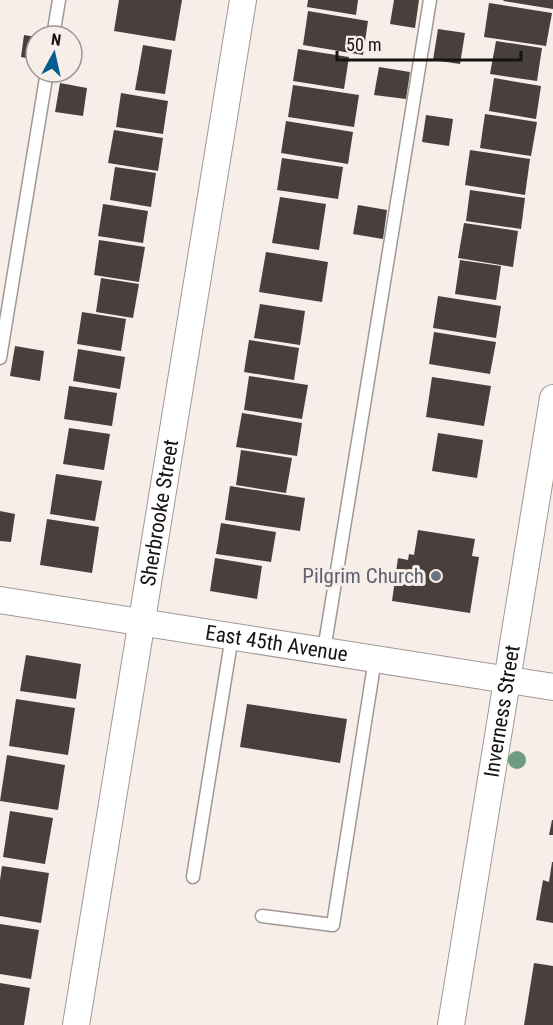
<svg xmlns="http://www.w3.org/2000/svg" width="553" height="1025" font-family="'Roboto Condensed',sans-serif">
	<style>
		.building { fill: #48403d }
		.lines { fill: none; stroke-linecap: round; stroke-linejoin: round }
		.service-casing { stroke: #a19894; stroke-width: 15 }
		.minor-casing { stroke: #a19894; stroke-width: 28 }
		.service { stroke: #fff; stroke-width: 12 }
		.minor { stroke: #fff; stroke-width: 26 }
		.tree { fill: #6f9b7e }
		.worship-dot { fill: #6b7280; stroke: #f7eeea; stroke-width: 2 }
		.labels { text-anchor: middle; stroke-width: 6; stroke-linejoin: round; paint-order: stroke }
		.street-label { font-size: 21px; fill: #161311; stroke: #f7eeea }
		.worship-label { font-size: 21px; fill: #5b616d; stroke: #f7eeea; text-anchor: end }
	</style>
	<rect width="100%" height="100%" fill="#f7eeea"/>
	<!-- building -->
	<g class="building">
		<path d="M 119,0 L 182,0 L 175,41 L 114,31 Z"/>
		<path d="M 308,0 L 358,0 L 356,15 L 307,7 Z"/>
		<path d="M 394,0 L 419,0 L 415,28 L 390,24 Z"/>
		<path d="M 504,0 L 553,0 L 553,9 L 503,1 Z"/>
		<path d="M 489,3 L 552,13 L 546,46 L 484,37 Z"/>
		<path d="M 308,11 L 368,21 L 363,55 L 303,45 Z"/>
		<path d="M 438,29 L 465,33 L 460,64 L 433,60 Z"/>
		<path d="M 24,35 L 36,37 L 36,60 L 21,57 Z"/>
		<path d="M 496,41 L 542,48 L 537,81 L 490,74 Z"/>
		<path d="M 143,45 L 172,50 L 165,94 L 135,90 Z"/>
		<path d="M 298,49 L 349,57 L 344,89 L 293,81 Z"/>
		<path d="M 379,67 L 410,72 L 406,99 L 374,95 Z"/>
		<path d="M 494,78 L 541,86 L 536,119 L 489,111 Z"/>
		<path d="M 60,83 L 87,88 L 83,116 L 55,112 Z"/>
		<path d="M 293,85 L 359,95 L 354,127 L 288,117 Z"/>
		<path d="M 121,93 L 168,101 L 163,134 L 116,127 Z"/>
		<path d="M 485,114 L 537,122 L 531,156 L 480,148 Z"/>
		<path d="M 426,115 L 453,119 L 449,146 L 422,142 Z"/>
		<path d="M 286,121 L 353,132 L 348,164 L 281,153 Z"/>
		<path d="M 114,130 L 163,138 L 158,171 L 108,163 Z"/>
		<path d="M 470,150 L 530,159 L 525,195 L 465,185 Z"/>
		<path d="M 282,158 L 343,167 L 338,199 L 277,190 Z"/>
		<path d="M 115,167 L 156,173 L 151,207 L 110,200 Z"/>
		<path d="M 470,190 L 525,198 L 521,229 L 466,221 Z"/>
		<path d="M 280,197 L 326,204 L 319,250 L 272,243 Z"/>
		<path d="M 103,204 L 148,211 L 143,243 L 98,236 Z"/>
		<path d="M 358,205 L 387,210 L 383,239 L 353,234 Z"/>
		<path d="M 464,223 L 518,231 L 513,267 L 458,258 Z"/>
		<path d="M 99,240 L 145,247 L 139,282 L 94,275 Z"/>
		<path d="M 266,252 L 328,262 L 322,302 L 259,292 Z"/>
		<path d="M 460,260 L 501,266 L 496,300 L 455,294 Z"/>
		<path d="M 101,278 L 139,284 L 133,318 L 96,312 Z"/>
		<path d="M 438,296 L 501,306 L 496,338 L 433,328 Z"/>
		<path d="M 260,304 L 305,311 L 300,345 L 254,338 Z"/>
		<path d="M 82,312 L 126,319 L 121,351 L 77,344 Z"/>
		<path d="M 434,332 L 496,342 L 490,374 L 429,364 Z"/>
		<path d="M 249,340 L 299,348 L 294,380 L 244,372 Z"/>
		<path d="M 15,346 L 44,351 L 40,381 L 10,376 Z"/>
		<path d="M 78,349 L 125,357 L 120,389 L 73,381 Z"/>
		<path d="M 249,376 L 308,385 L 302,419 L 244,410 Z"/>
		<path d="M 432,377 L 491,386 L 484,426 L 426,417 Z"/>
		<path d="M 69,386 L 117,393 L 112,426 L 64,419 Z"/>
		<path d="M 242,413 L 302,423 L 297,456 L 236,447 Z"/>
		<path d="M 69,428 L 110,434 L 104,470 L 63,464 Z"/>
		<path d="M 438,433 L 483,440 L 477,478 L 432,471 Z"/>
		<path d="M 241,450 L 292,458 L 286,493 L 236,485 Z"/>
		<path d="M 56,474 L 102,481 L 95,521 L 50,514 Z"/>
		<path d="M 230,486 L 305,498 L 300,531 L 225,520 Z"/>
		<path d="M 0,511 L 15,514 L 11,542 L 0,541 Z"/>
		<path d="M 47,519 L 99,527 L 92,573 L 40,565 Z"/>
		<path d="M 221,523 L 276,532 L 271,562 L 216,554 Z"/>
		<path d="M 418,530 L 475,539 L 472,556 L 479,557 L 470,613 L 392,601 L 398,558 L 408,560 L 409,554 L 414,555 Z"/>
		<path d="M 215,558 L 262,566 L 257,599 L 210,591 Z"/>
		<path d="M 26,655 L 81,664 L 76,699 L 20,691 Z"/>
		<path d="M 16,699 L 75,708 L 68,755 L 9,746 Z"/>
		<path d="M 247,704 L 347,719 L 340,763 L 240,747 Z"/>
		<path d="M 7,755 L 65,765 L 58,810 L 0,801 Z"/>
		<path d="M 10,811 L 53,818 L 45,864 L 3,857 Z"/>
		<path d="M 552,820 L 553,820 L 553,835 L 549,835 Z"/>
		<path d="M 552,862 L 553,862 L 553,923 L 536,920 L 543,880 L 549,882 Z"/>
		<path d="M 2,866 L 49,873 L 41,923 L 0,916 L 0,880 Z"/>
		<path d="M 0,924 L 39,930 L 31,979 L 0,974 Z"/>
		<path d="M 534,963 L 553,966 L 553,1025 L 524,1025 Z"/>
		<path d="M 0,983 L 30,988 L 24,1025 L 0,1025 Z"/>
	</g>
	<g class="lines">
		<defs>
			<g id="service">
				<path d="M 53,36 L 59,0"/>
				<path d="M 0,358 L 47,72"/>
				<path d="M 324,650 L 430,0"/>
				<path d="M 193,877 L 232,636"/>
				<path d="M 262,916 L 333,925 L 375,659"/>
			</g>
			<g id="minor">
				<path id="s1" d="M 0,600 L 553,687"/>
				<path id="s2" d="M 76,1025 L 243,0"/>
				<path id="s3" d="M 451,1025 L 553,398"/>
			</g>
		</defs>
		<!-- service casing -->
		<use href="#service" class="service-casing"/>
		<!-- minor casing -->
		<use href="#minor" class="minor-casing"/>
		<!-- service -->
		<use href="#service" class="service"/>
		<!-- minor -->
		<use href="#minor" class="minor"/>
	</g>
	<!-- trees -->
	<circle class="tree" cx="517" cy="760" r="9"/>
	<!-- markers -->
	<circle class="worship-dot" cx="436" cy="576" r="6"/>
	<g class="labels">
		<!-- street labels -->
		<g class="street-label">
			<text dy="7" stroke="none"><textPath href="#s2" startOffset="519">Sherbrooke Street</textPath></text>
			<text dy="7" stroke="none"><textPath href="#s1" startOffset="280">East 45th Avenue</textPath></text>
			<text dy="7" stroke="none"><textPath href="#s3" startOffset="318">Inverness Street</textPath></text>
		</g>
		<!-- worship labels -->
		<g class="worship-label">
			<text x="424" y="583">Pilgrim Church</text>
		</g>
	</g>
	<!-- north arrow -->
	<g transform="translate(54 54) rotate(8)"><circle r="28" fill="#f7eeea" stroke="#9d9693" stroke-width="1.5"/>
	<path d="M0-4.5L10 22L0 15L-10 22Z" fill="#055e8f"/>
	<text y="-9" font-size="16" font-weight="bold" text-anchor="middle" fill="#161311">N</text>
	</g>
	<!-- scale -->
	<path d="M337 51v9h184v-9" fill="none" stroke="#161311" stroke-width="3"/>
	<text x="346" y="51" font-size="18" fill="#161311" stroke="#f7eeea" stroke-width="4.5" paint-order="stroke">50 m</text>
</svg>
